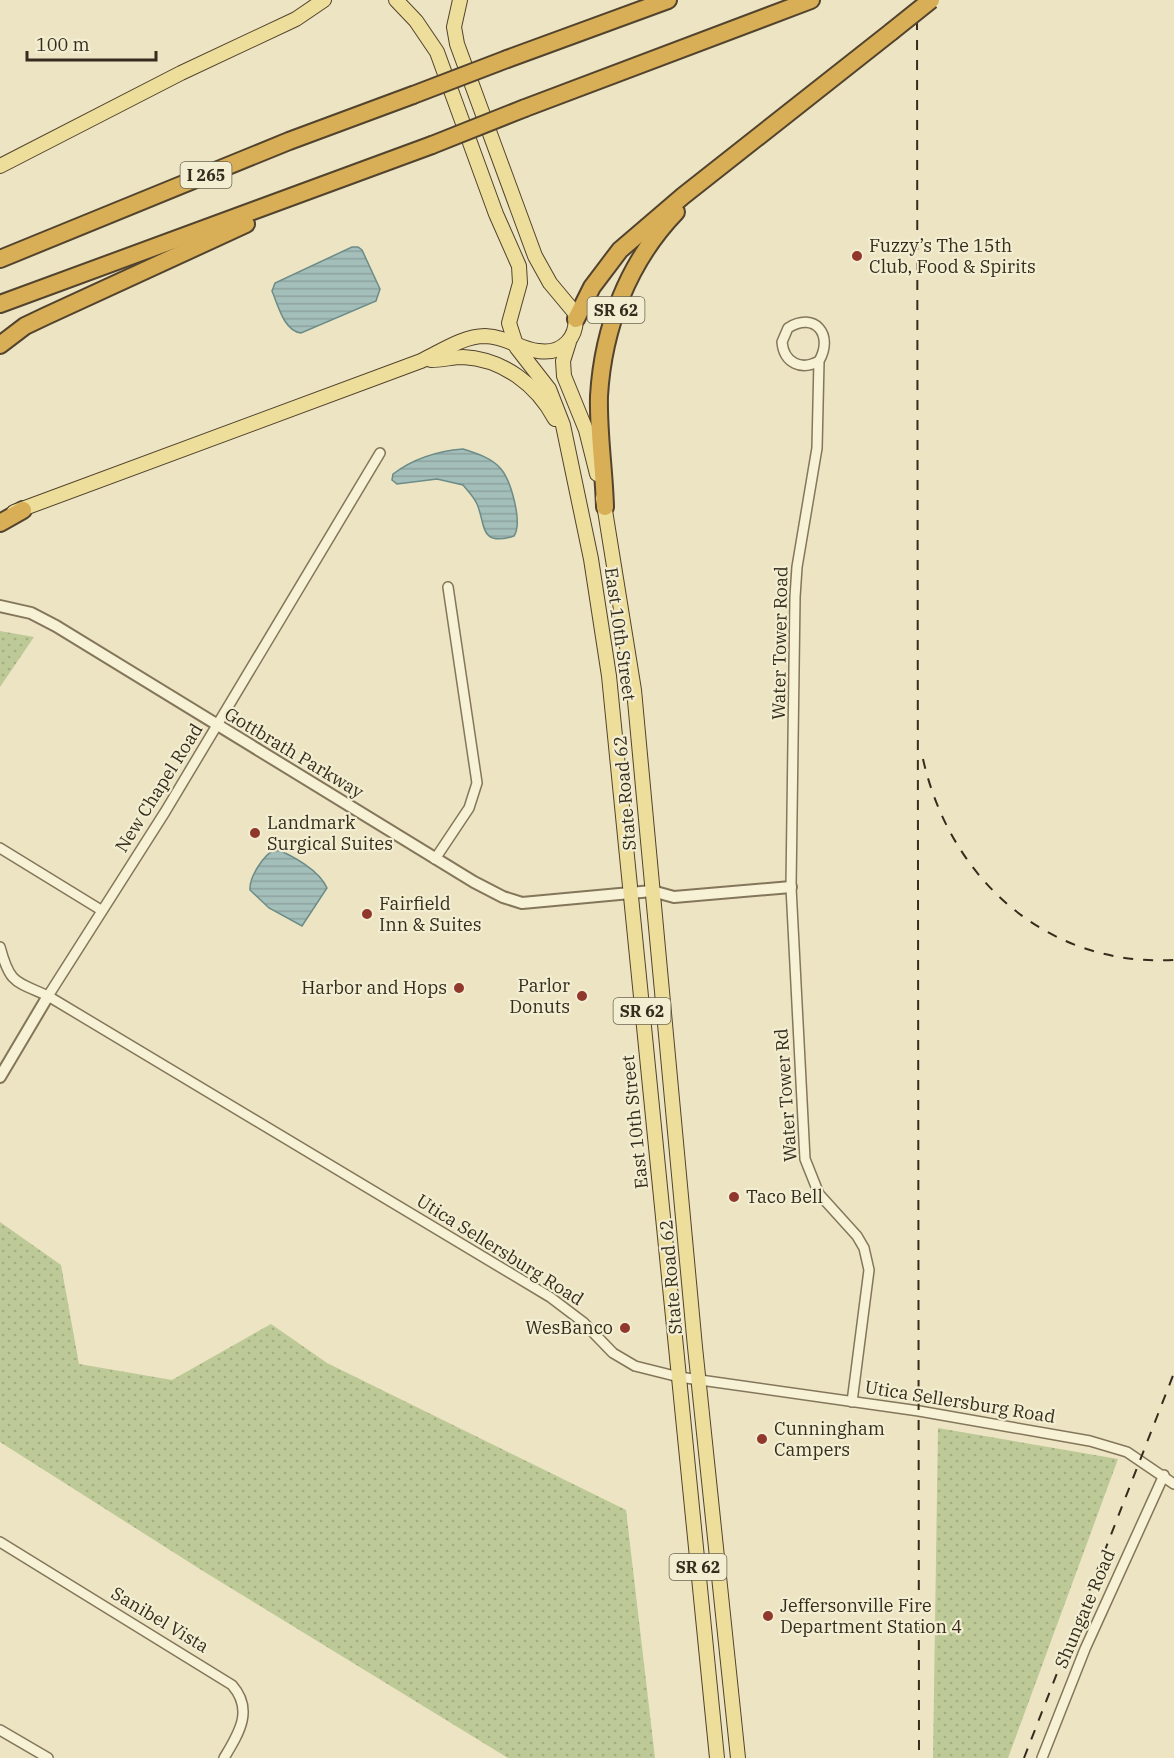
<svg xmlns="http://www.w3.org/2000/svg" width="1174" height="1758" font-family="'IBM Plex Serif',serif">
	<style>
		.grass { fill: url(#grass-dots) }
		.water { fill: url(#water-rules); stroke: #6c8c88; stroke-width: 1.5 }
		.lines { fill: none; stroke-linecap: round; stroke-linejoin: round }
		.minor-casing { stroke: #84765a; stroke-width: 12 }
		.tertiary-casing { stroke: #84765a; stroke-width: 14 }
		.primary-casing { stroke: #52432e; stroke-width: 16 }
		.motorway-casing { stroke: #52432e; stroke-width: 20 }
		.minor { stroke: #f7f1d5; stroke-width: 9 }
		.tertiary { stroke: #f7f1d5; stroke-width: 10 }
		.primary { stroke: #eede9b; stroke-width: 14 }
		.motorway { stroke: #d8ae56; stroke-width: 16 }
		.rail { stroke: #352c1e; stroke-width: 2; stroke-dasharray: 10 10; stroke-linecap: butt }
		.motorway-bridge-casing { stroke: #52432e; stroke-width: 20; stroke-linecap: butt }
		.motorway-bridge { stroke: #d8ae56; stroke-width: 16 }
		.poi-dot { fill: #91382d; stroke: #f3eed1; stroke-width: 2 }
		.labels { text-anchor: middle; stroke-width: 4.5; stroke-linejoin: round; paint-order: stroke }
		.shield { fill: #f3eed1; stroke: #6e6654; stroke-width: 1.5 }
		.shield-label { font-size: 16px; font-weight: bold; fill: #352c1e }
		.poi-label { font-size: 18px; fill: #352c1e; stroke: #f3eed1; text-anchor: start }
		.street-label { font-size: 18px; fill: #352c1e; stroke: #f3eed1 }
	</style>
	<defs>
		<pattern id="grass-dots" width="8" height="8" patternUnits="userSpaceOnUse" patternTransform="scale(1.5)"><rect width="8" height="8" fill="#bdc997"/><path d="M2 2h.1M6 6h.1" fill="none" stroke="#a3ad82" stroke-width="1.8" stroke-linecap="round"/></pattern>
		<pattern id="water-rules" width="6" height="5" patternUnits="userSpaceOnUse" patternTransform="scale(1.5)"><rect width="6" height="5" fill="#a4beba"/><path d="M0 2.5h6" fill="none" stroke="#8ea39f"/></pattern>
	</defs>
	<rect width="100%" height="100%" fill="#ece4c2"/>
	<!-- grass -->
	<g class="grass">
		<path d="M 0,631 L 34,637 L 0,687 Z"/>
		<path d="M 0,1222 L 61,1265 L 79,1364 L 172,1380 L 271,1324 L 327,1363 L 626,1510 L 655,1758 L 508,1758 L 203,1571 L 0,1442 Z"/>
		<path d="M 938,1428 L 1118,1459 L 1008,1758 L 933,1758 Z"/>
	</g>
	<!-- water -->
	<g class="water">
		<path d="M 352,247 L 358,247 L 362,250 L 380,289 L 376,301 L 301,333 C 284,331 278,305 272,291 L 275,283 Z"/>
		<path d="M 463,449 C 476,453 492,458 501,469 C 511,481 523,523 514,536 C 479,547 486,525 477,504 C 474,497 468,491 463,485 L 437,479 L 397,484 L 392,480 L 393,474 C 413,459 438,451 463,449 Z"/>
		<path d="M 276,849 C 293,856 319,870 327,888 L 302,926 L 269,908 L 250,890 C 249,877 264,854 276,849 Z"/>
	</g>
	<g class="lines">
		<defs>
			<g id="minor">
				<path d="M 819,361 C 801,371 784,363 782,342 L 788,328 C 815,311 834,335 819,361 L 817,448 L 797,567 L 795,597 L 791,887 L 805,1159 L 819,1194 L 857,1236 L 864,1248 L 869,1270 L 852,1402"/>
				<path d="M 0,848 L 101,910"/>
				<path d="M 435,859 L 469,808 L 477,783 L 448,587"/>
				<path d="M 0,947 C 10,984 15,981 48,996 L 550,1297 L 583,1322 L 613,1353 L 635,1366 L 679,1377 L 919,1411 L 1090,1441 L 1127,1452 L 1174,1484"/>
				<path d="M 48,996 L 165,812 L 380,453"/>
				<path d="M 0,1542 L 232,1685 C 254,1710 239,1733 224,1758"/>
				<path d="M 0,1730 L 48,1758"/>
				<path d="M 1042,1758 L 1085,1649 L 1164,1475"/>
			</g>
			<g id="tertiary">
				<path d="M 0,606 L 31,613 L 56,626 L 474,882 L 503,897 L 522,903 L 652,891 L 674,897 L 791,887"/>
				<path d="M 0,1077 L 48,996"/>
			</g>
			<g id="primary">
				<path d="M 396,0 L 416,21 L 437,52 L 496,214 L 519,266 L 520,283 L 509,323 L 517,348 L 549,389 L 563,425 L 591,559 L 609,676 L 717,1758"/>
				<path d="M 0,166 L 181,73 L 296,19 L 324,0"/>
				<path d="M 569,342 L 563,361 L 564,376 L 586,430 L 597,474"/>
				<path d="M 431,360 C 442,360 453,357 463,357 C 503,359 537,385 555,419"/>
				<path d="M 603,498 L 634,690 L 695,1347 L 738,1758"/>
				<path d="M 14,512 L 421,361 C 440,352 463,336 485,336 C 508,337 519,349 538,351 C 563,355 579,336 575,313 L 550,283 L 535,256 L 457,44 L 454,27 L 460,0"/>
			</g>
			<g id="motorway">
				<path d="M 507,59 L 668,0"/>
				<path d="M 525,108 L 811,0"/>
				<path d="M 0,259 L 289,141 L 413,95"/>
				<path d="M 0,304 L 432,145"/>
				<path d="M 576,319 L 592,287 L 620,250 L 683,196 L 891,32"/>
				<path d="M 0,345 L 25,326 L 46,316 L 246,224"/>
				<path d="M 605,507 C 604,470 598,433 599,396 C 603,328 628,262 676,212"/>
				<path d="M 0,523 L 23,510"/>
			</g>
		</defs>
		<!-- minor casing -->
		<use href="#minor" class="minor-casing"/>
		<!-- tertiary casing -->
		<use href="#tertiary" class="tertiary-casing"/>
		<!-- primary casing -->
		<use href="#primary" class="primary-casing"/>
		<!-- motorway casing -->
		<use href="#motorway" class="motorway-casing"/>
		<!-- minor -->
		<use href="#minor" class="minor"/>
		<!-- tertiary -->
		<use href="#tertiary" class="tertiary"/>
		<!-- primary -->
		<use href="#primary" class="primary"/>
		<!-- motorway -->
		<use href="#motorway" class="motorway"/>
		<!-- rail -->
		<g class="rail">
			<path d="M 917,0 L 919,1758"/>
			<path d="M 923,759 C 950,879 1047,967 1174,960"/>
			<path d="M 1024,1758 L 1174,1373"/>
		</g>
		<defs>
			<g id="motorway-bridge">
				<path d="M 891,32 L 931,0"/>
				<path d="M 413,95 L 507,59"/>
				<path d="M 432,145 L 525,108"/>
			</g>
		</defs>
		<!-- motorway-bridge casing -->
		<use href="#motorway-bridge" class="motorway-bridge-casing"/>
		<!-- motorway-bridge -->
		<use href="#motorway-bridge" class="motorway-bridge"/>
	</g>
	<!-- markers -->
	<g class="poi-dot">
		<circle cx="857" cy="256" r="6"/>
		<circle cx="255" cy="833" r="6"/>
		<circle cx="367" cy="914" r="6"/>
		<circle cx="459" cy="988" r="6"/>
		<circle cx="582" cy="996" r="6"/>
		<circle cx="734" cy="1197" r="6"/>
		<circle cx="625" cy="1328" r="6"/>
		<circle cx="762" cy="1439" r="6"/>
		<circle cx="768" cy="1616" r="6"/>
	</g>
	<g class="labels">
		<!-- shield labels -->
		<g class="shield">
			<rect x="180.5" y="162" width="51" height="26" rx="4.5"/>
			<rect x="587.5" y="297" width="57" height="26" rx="4.5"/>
			<rect x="613.5" y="998" width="57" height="26" rx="4.5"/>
			<rect x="669.5" y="1554" width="57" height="26" rx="4.5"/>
		</g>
		<g class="shield-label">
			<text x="206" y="181">I 265</text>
			<text x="616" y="316">SR 62</text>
			<text x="642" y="1017">SR 62</text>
			<text x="698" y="1573">SR 62</text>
		</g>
		<!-- poi labels -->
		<g class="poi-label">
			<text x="869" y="252">Fuzzy’s The 15th<tspan x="869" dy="21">Club, Food &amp; Spirits</tspan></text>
			<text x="267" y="829">Landmark<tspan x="267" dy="21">Surgical Suites</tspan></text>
			<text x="379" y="910">Fairfield<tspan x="379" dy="21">Inn &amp; Suites</tspan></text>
			<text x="570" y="992" text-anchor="end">Parlor<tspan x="570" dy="21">Donuts</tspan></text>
			<text x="447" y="994" text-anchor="end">Harbor and Hops</text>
			<text x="746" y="1203">Taco Bell</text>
			<text x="613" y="1334" text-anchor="end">WesBanco</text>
			<text x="774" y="1435">Cunningham<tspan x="774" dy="21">Campers</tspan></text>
			<text x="780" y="1612">Jeffersonville Fire<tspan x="780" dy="21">Department Station 4</tspan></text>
		</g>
		<!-- street labels -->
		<g class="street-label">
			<text transform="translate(620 634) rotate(82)" y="6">East 10th Street</text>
			<text transform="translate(780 643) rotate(-89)" y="6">Water Tower Road</text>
			<text transform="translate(294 753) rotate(31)" y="6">Gottbrath Parkway</text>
			<text transform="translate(159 788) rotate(-58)" y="6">New Chapel Road</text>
			<text transform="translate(625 793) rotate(-95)" y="6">State Road 62</text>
			<text transform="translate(786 1095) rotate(-94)" y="6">Water Tower Rd</text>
			<text transform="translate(635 1122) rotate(-96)" y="6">East 10th Street</text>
			<text transform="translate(500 1250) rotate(32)" y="6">Utica Sellersburg Road</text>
			<text transform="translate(671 1277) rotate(-95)" y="6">State Road 62</text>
			<text transform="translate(960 1402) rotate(9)" y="6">Utica Sellersburg Road</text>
			<text transform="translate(1085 1609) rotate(-67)" y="6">Shungate Road</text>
			<text transform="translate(160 1620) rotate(31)" y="6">Sanibel Vista</text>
		</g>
	</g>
	<!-- scale -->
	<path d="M27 51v9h129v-9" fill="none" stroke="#352c1e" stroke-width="3"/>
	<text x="36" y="51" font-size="18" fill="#352c1e" stroke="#f3eed1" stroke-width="4.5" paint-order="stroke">100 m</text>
</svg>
